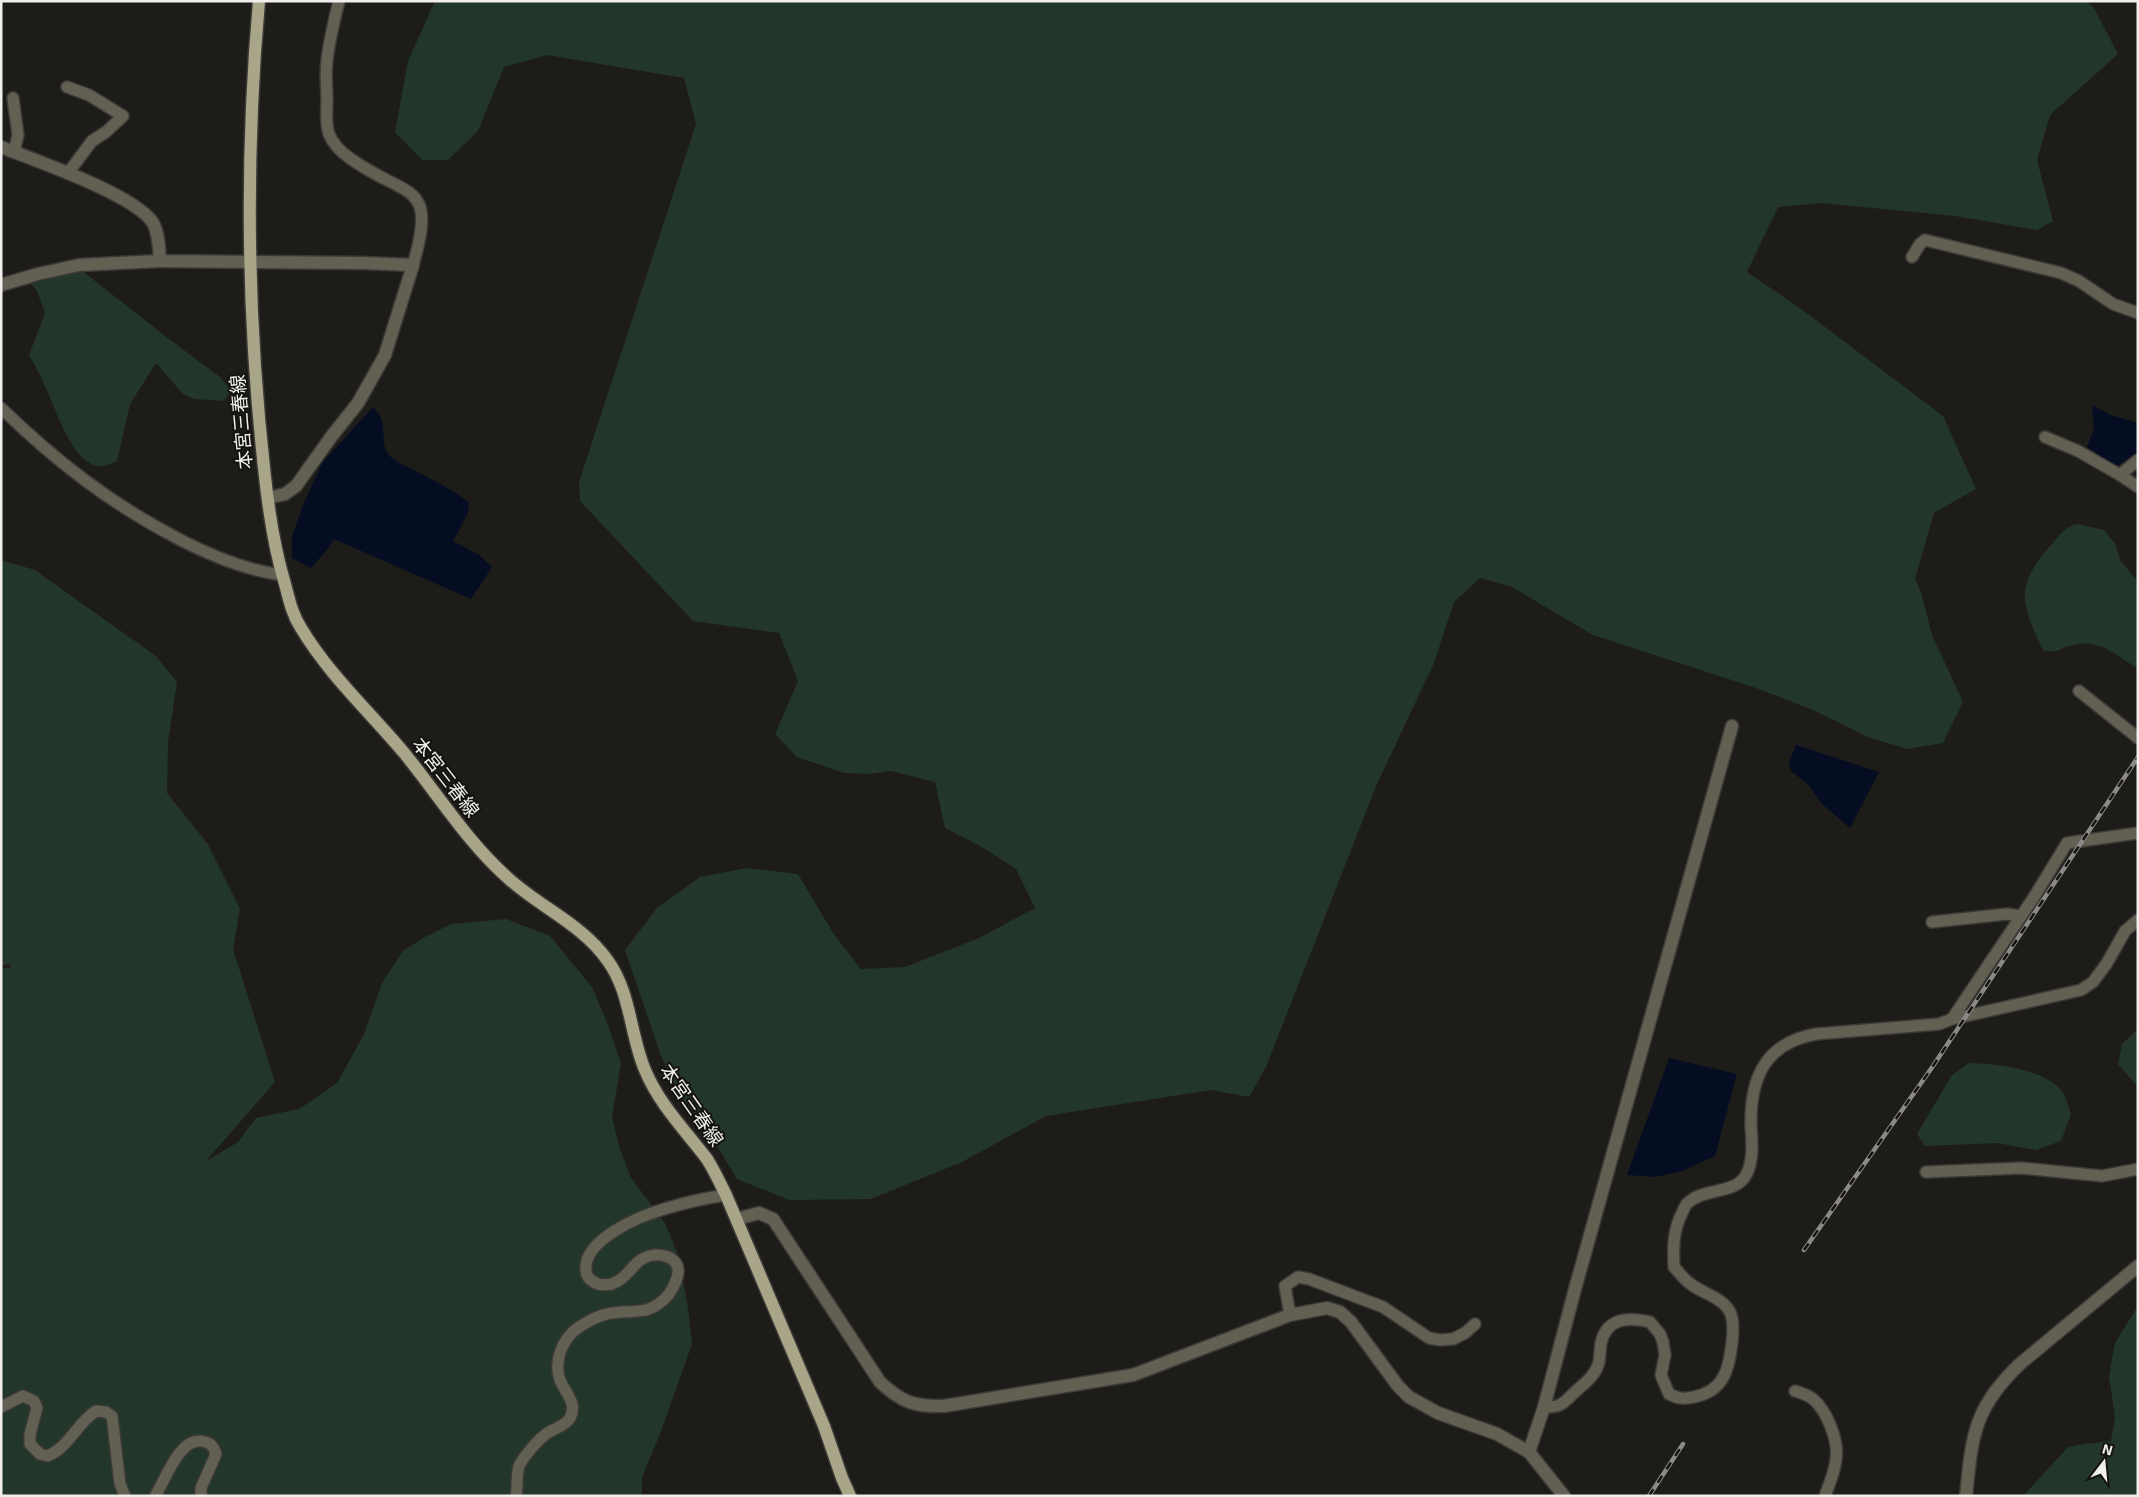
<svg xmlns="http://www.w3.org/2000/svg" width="2139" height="1497" font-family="'Exo 2','Noto Sans JP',sans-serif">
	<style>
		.green { fill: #23362a }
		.water { fill: #050d23 }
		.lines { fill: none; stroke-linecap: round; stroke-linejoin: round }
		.minor-casing { stroke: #3b3a37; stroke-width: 14 }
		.tertiary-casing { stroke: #3b3a37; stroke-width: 15 }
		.primary-casing { stroke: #3b3a37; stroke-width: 15 }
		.minor { stroke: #626052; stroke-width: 11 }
		.tertiary { stroke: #626052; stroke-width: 12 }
		.primary { stroke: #a9a588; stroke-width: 12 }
		.rail-casing { stroke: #8c8a88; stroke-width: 4.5 }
		.rail { stroke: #151310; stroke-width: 2.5; stroke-dasharray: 8; stroke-linecap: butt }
		.labels { text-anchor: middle; stroke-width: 4; stroke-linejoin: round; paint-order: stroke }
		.street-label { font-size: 19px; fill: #f0efed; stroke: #151310 }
	</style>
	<rect width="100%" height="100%" fill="#1e1c19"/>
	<!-- green -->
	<g class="green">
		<path d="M 435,1 L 2086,1 L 2094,8 L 2118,54 L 2050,115 L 2037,160 L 2053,221 L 2037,230 L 1955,216 L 1821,203 L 1778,207 L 1747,272 L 1804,311 L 1943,416 L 1976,489 L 1934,513 L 1915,579 L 1921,592 L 1932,635 L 1963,702 L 1943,743 L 1907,749 L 1868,737 L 1813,710 L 1756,688 L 1593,635 L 1510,586 L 1480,578 L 1454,602 L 1434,663 L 1377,784 L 1266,1067 L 1249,1097 L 1211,1090 L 1046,1116 L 962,1162 L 871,1199 L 789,1200 L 737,1179 L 705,1126 L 679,1094 L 661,1056 L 625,950 L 657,908 L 700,877 L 747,868 L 798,874 L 833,933 L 861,969 L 905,967 L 979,938 L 1035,908 L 1016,869 L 982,847 L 945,828 L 935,782 L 891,771 L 869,774 L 844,773 L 797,757 L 775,734 L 798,681 L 779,633 L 693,621 L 580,501 L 579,482 L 696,124 L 684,78 L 547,55 L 504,67 L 478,131 L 448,160 L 422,160 L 395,132 L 408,61 Z"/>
		<path d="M 81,270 L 165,336 L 220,377 L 231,390 L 224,401 L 194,399 L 183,394 L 156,363 L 130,404 L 117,461 C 108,465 100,469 91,464 C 68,452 54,404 43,382 C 39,372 34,364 29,355 L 45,313 L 37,291 L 31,284 Z"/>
		<path d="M 2077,524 L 2104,530 L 2116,545 L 2120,560 L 2138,582 L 2138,669 C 2118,656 2099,638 2073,645 C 2058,648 2061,654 2043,650 C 2020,602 2015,586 2051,545 C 2059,535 2065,527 2077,524 Z"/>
		<path d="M 1,560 L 35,570 L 156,656 L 177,682 L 168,742 L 167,793 L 207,843 L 240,909 L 233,949 L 275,1082 L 206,1161 L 238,1142 L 256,1118 L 299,1109 L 337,1083 L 364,1034 L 382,983 L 403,951 L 423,938 L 451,924 L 506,919 L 550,936 L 592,987 L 606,1020 L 621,1063 L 612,1117 L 619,1146 L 631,1178 L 665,1223 L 677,1252 L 687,1301 L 692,1344 L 660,1434 L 642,1477 L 642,1496 L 1,1496 L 1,969 L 12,967 L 8,964 L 1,966 Z"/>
		<path d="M 2138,1029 L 2138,1087 L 2118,1064 L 2122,1044 Z"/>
		<path d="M 1969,1063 C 1997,1064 2040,1068 2060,1089 C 2066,1095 2068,1106 2071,1114 L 2061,1141 L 2036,1150 L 1997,1143 L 1925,1146 L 1917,1134 L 1952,1075 Z"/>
		<path d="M 2136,1309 L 2138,1309 L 2138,1496 L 2023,1496 L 2068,1447 L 2084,1444 L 2111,1441 L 2115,1417 L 2109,1376 L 2115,1343 Z"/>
	</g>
	<!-- water -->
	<g class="water">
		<path d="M 2092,405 L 2111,415 L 2138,423 L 2138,452 L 2117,466 L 2115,466 L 2087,447 L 2094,429 Z"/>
		<path d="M 373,407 C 392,425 376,445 392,458 C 399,464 409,467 416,471 C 435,481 452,490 469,502 L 468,513 L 453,541 L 479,555 L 492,567 L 471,599 L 334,539 L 326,551 L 311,568 L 292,558 L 292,536 L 304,503 L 322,463 Z"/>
		<path d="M 1796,745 L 1879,772 L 1850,828 L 1822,804 L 1808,784 L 1792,772 L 1789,766 L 1790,760 Z"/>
		<path d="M 1669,1058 L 1737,1074 L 1715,1156 L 1682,1171 L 1655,1177 L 1627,1175 Z"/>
	</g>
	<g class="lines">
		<defs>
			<g id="minor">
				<path d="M 339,1 C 334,21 329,41 327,61 C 325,74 327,87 327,100 C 327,111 325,123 329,134 C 333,144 342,153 351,159 C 407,199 438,180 413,265"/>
				<path d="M 67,87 L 89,95 L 123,116 L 106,132 L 92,141 L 68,173"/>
				<path d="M 13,98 L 18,135 L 14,152"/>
				<path d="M 1912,257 L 1920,244 L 1925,240 L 2061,273 L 2079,281 L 2113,304 L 2138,313"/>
				<path d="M 1,408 C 55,460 108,502 175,537 C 209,555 244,570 282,575"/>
				<path d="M 2045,437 L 2078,451 L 2120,475"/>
				<path d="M 2138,460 L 2120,475 L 2138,487"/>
				<path d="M 2079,691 L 2138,738"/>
				<path d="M 1932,922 L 2007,914 L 2020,916"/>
				<path d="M 1952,1019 L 2034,897 L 2067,843 L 2138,833"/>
				<path d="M 1926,1172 L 2021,1168 L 2102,1176 L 2138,1169"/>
				<path d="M 1290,1315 L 1285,1286 L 1298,1277 L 1309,1279 L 1383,1307 L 1429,1338 L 1440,1340 L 1453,1339 L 1465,1333 L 1475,1324"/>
				<path d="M 1795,1391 C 1802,1393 1808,1395 1813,1399 C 1827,1411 1839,1441 1836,1459 C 1835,1472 1829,1484 1825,1496"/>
				<path d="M 1,1407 L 23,1396 L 34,1401 L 37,1408 L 30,1434 L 30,1444 L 40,1454 L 48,1456 C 70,1446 77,1423 96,1411 L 106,1412 L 112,1416 L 120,1484 L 125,1496"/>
				<path d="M 1544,1407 C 1563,1407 1562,1404 1576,1391 C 1585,1383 1596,1375 1599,1362 C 1600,1356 1600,1349 1601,1343 C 1607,1317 1629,1317 1650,1322 L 1660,1334 L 1663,1342 L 1665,1355 L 1661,1375 L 1669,1394 C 1679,1399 1684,1399 1694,1397 C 1724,1391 1729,1369 1732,1343 C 1733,1334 1734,1320 1730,1312 C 1722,1296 1699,1293 1687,1281 C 1682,1277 1678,1271 1674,1267 C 1673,1246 1673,1230 1683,1211 C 1684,1208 1686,1204 1689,1202 C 1696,1195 1708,1193 1717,1191 C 1729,1188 1740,1186 1746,1175 C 1754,1161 1752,1141 1751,1126 C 1750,1078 1765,1043 1816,1034 L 1939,1024 L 1952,1019 L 2081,990 L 2093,982 L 2107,963 L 2125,931 L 2138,920"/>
				<path d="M 155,1496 C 165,1481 179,1439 200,1441 C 210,1442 213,1445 216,1454 L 201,1488 L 201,1496"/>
				<path d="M 516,1496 C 518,1487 516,1474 519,1466 C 524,1456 539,1438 549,1432 C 556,1428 566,1425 570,1418 C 578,1403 565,1393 560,1380 C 553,1360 563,1338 579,1327 C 587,1322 597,1316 607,1314 C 632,1308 648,1319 669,1294 C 673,1288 677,1281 678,1273 C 680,1256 657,1251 644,1258 C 633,1263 627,1278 616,1282 C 611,1285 603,1285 598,1284 C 592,1282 586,1277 586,1271 C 582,1240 640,1216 664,1209 C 684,1203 705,1198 726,1195"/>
			</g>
			<g id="tertiary">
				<path d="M 1,147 C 34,160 136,195 153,223 C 159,234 159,248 160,261 L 363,263 L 413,265 L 385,355 L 358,403 L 331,437 L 296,486 L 285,494 L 268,498"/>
				<path d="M 1,285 L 38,274 L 79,265 L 160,261"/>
				<path d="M 737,1219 L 759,1213 L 773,1219 L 880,1382 C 901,1402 915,1407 944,1406 L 1133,1375 L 1290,1315 L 1327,1308 L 1340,1312 L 1351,1322 L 1398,1386 L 1409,1397 L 1438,1413 L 1497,1434 L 1529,1452 L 1564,1496"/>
				<path d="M 1529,1452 L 1544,1407 L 1575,1289 L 1732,726"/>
				<path d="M 1966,1496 C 1972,1435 1974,1407 2021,1363 L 2138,1266"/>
			</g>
			<path id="primary" d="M 259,1 C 245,159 247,319 265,477 C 269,513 274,548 285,584 C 289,599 292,614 301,628 C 329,675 370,712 405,754 C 439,796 468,843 509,879 C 541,908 582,924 608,961 C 631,993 630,1035 645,1070 C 659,1104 685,1130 707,1159 C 714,1170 720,1183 726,1195 L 824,1426 L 842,1478 L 850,1496"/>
		</defs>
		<!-- minor casing -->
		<use href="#minor" class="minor-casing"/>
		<!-- tertiary casing -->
		<use href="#tertiary" class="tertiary-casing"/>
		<!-- primary casing -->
		<use href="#primary" class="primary-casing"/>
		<!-- minor -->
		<use href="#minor" class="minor"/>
		<!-- tertiary -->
		<use href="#tertiary" class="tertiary"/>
		<!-- primary -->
		<use href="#primary" class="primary"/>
		<defs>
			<g id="rail">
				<path d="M 1804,1250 L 1933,1066 L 2138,757"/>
				<path d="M 1649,1496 L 1683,1444"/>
			</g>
		</defs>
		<!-- rail casing -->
		<use href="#rail" class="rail-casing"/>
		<!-- rail -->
		<use href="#rail" class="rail"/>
	</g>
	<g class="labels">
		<!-- street labels -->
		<g class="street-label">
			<text transform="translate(241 422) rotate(-95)" y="7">本宮三春線</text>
			<text transform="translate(446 777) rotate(52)" y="7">本宮三春線</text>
			<text transform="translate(692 1105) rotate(55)" y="7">本宮三春線</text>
		</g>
	</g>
	<!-- border -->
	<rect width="2139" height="1497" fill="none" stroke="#f0efed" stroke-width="5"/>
	<!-- north arrow -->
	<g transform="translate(2104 1462) rotate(16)" stroke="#151310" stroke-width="4" paint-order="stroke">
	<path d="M0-4L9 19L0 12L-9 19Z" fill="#f0efed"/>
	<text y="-8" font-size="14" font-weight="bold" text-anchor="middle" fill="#f0efed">N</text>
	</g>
</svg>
